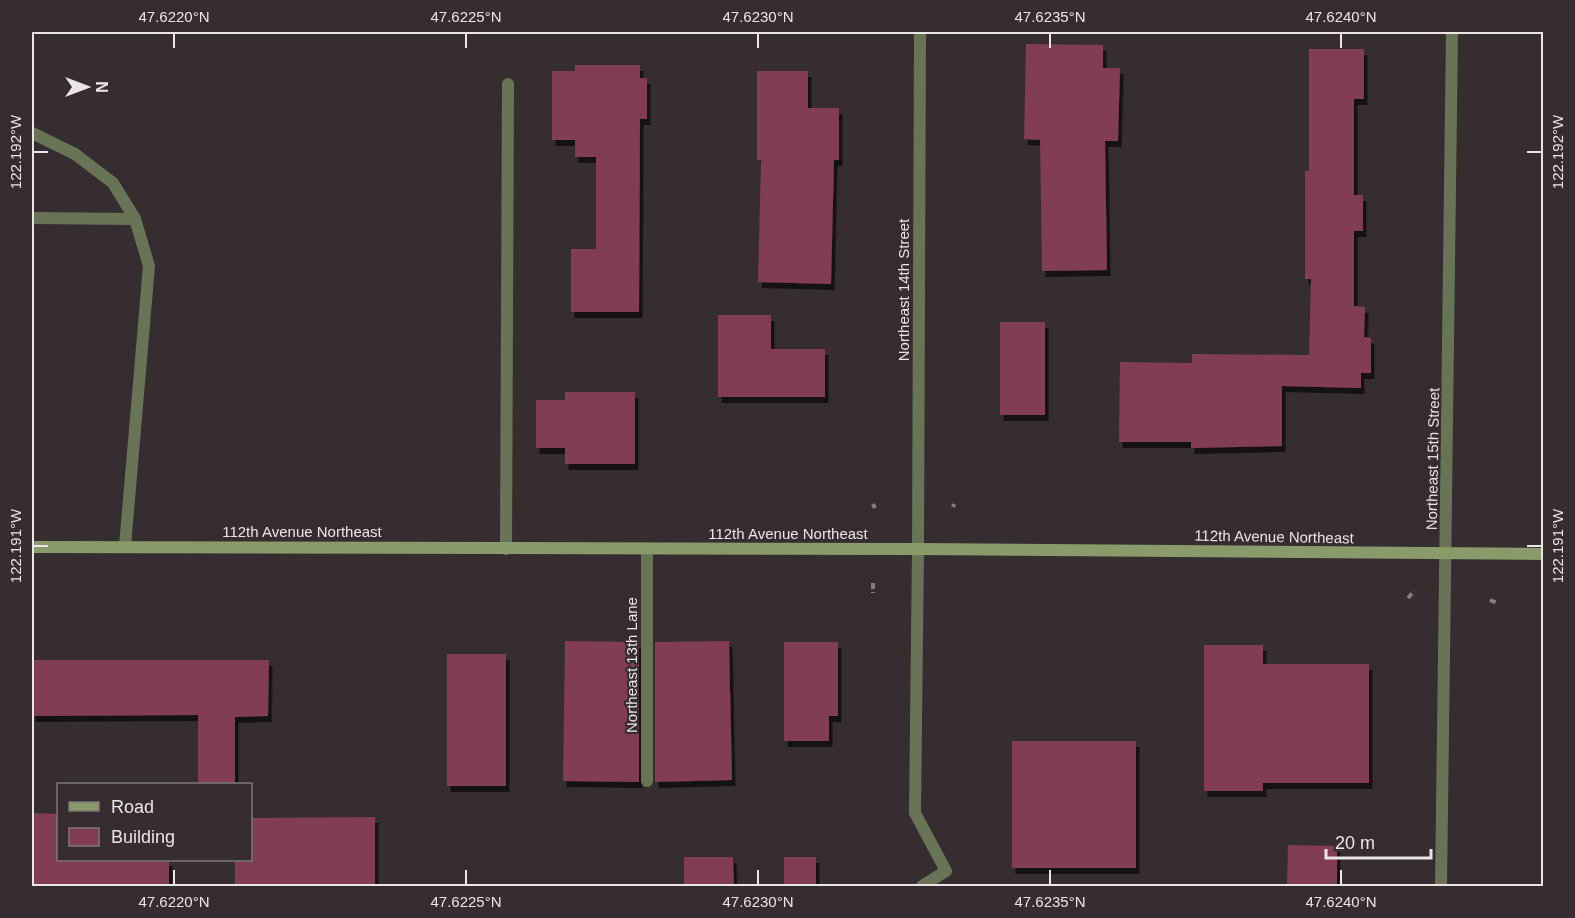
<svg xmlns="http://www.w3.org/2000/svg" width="1575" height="918" font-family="Helvetica,sans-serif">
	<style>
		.building { fill: #813c54; filter: url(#shadow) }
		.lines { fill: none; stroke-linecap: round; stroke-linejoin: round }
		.path { stroke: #867e80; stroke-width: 4; stroke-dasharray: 6 3; stroke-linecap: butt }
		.service { stroke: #697457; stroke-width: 12 }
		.minor { stroke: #697457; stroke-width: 12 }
		.secondary { stroke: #899a6b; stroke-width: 12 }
		.ticks { fill: none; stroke: #ebe5e7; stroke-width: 2 }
		.labels { text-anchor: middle; stroke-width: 4.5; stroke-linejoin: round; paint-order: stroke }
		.street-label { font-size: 15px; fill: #ebe5e7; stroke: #352d2f }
		.neatline { fill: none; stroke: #ebe5e7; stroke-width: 2 }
		.ticks-label { font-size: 15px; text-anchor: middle; fill: #ebe5e7 }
	</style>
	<defs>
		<filter id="shadow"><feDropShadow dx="3.5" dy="6" stdDeviation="0" flood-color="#0009"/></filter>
	</defs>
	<rect width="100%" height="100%" fill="#352d2f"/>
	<!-- building -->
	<g class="building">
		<path d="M 1026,44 L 1103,45 L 1103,68 L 1120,68 L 1118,141 L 1105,141 L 1107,270 L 1042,271 L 1040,140 L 1024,139 Z"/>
		<path d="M 1309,49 L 1364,49 L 1364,99 L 1354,99 L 1354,195 L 1363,195 L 1363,231 L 1354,231 L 1354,306 L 1365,307 L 1364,337 L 1371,338 L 1371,373 L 1361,373 L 1361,388 L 1282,386 L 1282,446 L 1191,448 L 1191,442 L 1119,442 L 1120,362 L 1192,363 L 1192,354 L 1309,355 L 1311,279 L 1305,279 L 1305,171 L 1309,171 Z"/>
		<path d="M 575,65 L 640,65 L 640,78 L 647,78 L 647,119 L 640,119 L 639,312 L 571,312 L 571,249 L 596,249 L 596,157 L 575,157 L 575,140 L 552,140 L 552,71 L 575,71 Z"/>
		<path d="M 757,71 L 808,71 L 808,108 L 839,108 L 839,160 L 834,160 L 831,284 L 758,282 L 761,160 L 757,160 Z"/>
		<path d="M 718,315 L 771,315 L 771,349 L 825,349 L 825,397 L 718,397 Z"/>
		<rect x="1000" y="322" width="45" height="93"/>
		<path d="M 565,392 L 635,392 L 635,464 L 565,464 L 565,448 L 536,448 L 536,400 L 565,400 Z"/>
		<path d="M 565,641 L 639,642 L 639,782 L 563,781 Z"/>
		<path d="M 729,641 L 732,780 L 655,782 L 655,642 Z"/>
		<path d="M 784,642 L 838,642 L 838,716 L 829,716 L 829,741 L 784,741 Z"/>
		<path d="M 1204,645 L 1263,645 L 1263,664 L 1369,664 L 1369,783 L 1263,783 L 1263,791 L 1204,791 Z"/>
		<rect x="447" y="654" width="59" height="132"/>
		<path d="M 32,660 L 269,660 L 268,716 L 235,717 L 235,784 L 198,784 L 198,715 L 32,716 Z"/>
		<rect x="1012" y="741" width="124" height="127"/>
		<path d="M 32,813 L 58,814 L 58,860 L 169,860 L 169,886 L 32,886 Z"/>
		<path d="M 375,817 L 375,886 L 235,886 L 235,860 L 250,860 L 250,818 Z"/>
		<path d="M 1288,845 L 1337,846 L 1337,886 L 1287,886 Z"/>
		<path d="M 684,857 L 733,857 L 734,886 L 684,886 Z"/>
		<rect x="784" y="857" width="32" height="29"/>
	</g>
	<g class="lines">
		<!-- path -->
		<g class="path">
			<path d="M 873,504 L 875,508"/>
			<path d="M 953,507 L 954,504"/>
			<path d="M 873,583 L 873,593"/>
			<path d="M 1408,598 L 1414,591"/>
			<path d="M 1490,600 L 1497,603"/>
		</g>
		<!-- service -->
		<g class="service">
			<path d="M 32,133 L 75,154 L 113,183 L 135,219 L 149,266 L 125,546"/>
			<path d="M 32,218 L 135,219"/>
			<path d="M 506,549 L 508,84"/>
			<path d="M 918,549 L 915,813 L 946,871 L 922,886"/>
		</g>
		<!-- minor -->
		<g class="minor">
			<path d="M 647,549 L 647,781"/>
			<path d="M 918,549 L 920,32"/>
			<path d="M 1441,886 L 1452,32"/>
		</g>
		<!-- secondary -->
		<path class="secondary" d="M 32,547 L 918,549 L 1544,554"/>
	</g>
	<!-- ticks -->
	<path class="ticks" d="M 174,33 L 174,48M 466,33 L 466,48M 758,33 L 758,48M 1050,33 L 1050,48M 1341,33 L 1341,48M 33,152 L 48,152M 1527,152 L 1542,152M 33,546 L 48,546M 1527,546 L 1542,546M 174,870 L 174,885M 466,870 L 466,885M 758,870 L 758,885M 1050,870 L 1050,885M 1341,870 L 1341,885"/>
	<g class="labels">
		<!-- street labels -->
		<g class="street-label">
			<text transform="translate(904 290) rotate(-90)" y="5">Northeast 14th Street</text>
			<text transform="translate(1433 459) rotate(-89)" y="5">Northeast 15th Street</text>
			<text x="302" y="537">112th Avenue Northeast</text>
			<text x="788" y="539">112th Avenue Northeast</text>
			<text transform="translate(1274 537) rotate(1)" y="5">112th Avenue Northeast</text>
			<text transform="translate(632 665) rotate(-90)" y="5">Northeast 13th Lane</text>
		</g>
	</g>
	<!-- border -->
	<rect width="1575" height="918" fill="none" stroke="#352d2f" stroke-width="66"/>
	<!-- legend -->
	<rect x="57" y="783" width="195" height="78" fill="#352d2f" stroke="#7e7779" stroke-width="1.5"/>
	<rect x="69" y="802" width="30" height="9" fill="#899a6b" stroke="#7e7779" stroke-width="1.5"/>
	<text x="111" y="813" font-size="18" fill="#ebe5e7">Road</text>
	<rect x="69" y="828" width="30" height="18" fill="#813c54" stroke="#7e7779" stroke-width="1.5"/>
	<text x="111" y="843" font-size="18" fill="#ebe5e7">Building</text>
	<!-- north arrow -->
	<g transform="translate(87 87) rotate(90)" stroke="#352d2f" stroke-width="4.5" paint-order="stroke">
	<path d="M0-4.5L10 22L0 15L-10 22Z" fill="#ebe5e7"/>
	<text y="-9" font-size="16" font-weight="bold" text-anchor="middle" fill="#ebe5e7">N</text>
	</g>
	<!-- scale -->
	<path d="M1326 849v9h105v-9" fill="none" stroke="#ebe5e7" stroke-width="3"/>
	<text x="1335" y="849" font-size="18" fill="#ebe5e7" stroke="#352d2f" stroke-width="4.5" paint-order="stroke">20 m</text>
	<rect x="33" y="33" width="1509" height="852" class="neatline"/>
	<g class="ticks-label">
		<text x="174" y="22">47.6220°N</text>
		<text x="466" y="22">47.6225°N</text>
		<text x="758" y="22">47.6230°N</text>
		<text x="1050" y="22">47.6235°N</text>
		<text x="1341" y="22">47.6240°N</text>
		<text transform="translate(1558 152) rotate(-90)" y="5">122.192°W</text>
		<text transform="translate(16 152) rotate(-90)" y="5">122.192°W</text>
		<text transform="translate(1558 546) rotate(-90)" y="5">122.191°W</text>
		<text transform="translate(16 546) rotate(-90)" y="5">122.191°W</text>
		<text x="174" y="907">47.6220°N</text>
		<text x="466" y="907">47.6225°N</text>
		<text x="758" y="907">47.6230°N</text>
		<text x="1050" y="907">47.6235°N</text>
		<text x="1341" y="907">47.6240°N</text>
	</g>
</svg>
